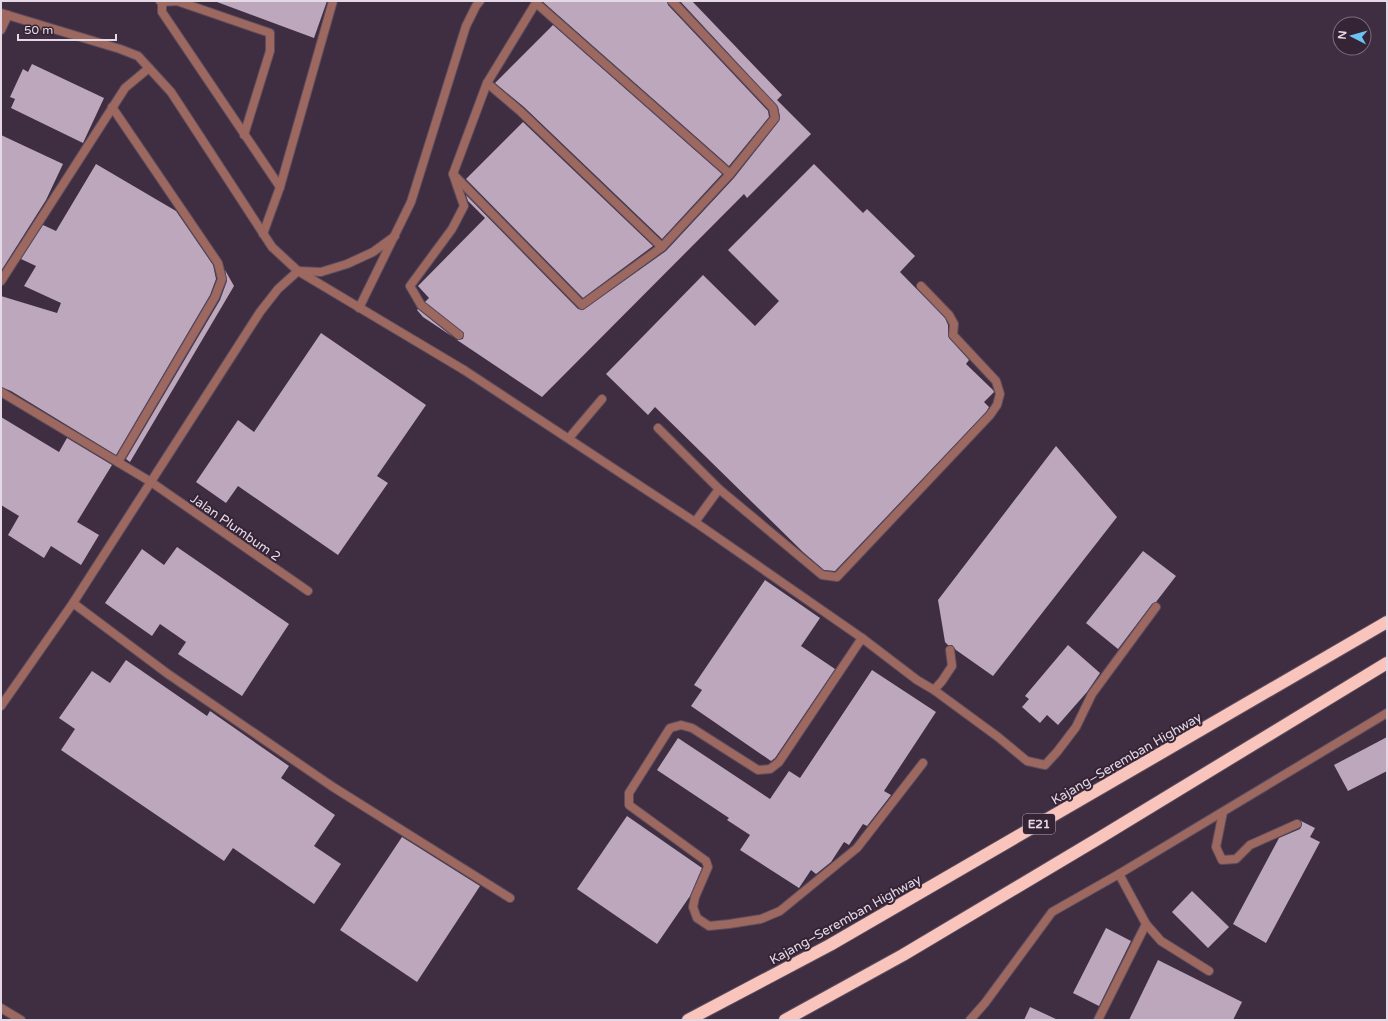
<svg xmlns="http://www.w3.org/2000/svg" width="1388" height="1021" font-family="'Varela Round',sans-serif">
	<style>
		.building { fill: #bca7bd }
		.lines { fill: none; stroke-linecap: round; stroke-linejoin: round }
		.service-casing { stroke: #5d4d5e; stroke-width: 10 }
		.minor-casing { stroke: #5d4d5e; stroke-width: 10 }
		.motorway-casing { stroke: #5d4d5e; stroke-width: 14 }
		.service { stroke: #9c685f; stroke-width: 8 }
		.minor { stroke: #9c685f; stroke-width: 8 }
		.motorway { stroke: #f8c4bb; stroke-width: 12 }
		.labels { text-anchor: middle; stroke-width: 4; stroke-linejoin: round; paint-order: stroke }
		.shield { fill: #352436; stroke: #b0a3b0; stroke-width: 1 }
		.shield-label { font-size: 12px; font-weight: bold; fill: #e4d9e4 }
		.street-label { font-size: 13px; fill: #e4d9e4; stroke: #352436 }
	</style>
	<rect width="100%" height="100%" fill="#3f2e41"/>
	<!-- building -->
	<g class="building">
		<path d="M 218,1 L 327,1 L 314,38 L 217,2 Z"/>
		<path d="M 542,1 L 667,1 L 668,5 L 768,111 L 769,117 L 729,166 Z"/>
		<path d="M 680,1 L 692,1 L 782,95 L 777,100 L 811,134 L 747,198 L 744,194 L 542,397 L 457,340 L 463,339 L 464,333 L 425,302 L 429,298 L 418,286 L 485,218 L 468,201 L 466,195 L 578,309 L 583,310 L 666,251 L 734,178 L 779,121 L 780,117 L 778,107 Z"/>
		<path d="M 553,25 L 722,174 L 662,239 L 524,107 L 495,83 Z"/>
		<path d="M 32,64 L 104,98 L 83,143 L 11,108 L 15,99 L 10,97 L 23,69 L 28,72 Z"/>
		<path d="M 523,122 L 653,246 L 583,298 L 466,179 Z"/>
		<path d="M 1,135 L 63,164 L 46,200 L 1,271 Z"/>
		<path d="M 96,164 L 176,211 L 213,265 L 216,279 L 210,295 L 116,455 L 11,391 L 1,387 L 1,296 L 57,313 L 61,303 L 24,286 L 36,266 L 21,259 L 43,225 L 56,231 Z"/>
		<path d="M 814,164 L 863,213 L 867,209 L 915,256 L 900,272 L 945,318 L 948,325 L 948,335 L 949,338 L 969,360 L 966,364 L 993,390 L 994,392 L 984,402 L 989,407 L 986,412 L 835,571 L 824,570 L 803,552 L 655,407 L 648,415 L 606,374 L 703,275 L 755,326 L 779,301 L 728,250 Z"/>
		<path d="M 225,270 L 234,286 L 130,462 L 126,459 L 220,300 L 227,281 Z"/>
		<path d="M 418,309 L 453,337 L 423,317 L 417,310 Z"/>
		<path d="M 321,333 L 426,405 L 377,476 L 388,483 L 338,555 L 238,486 L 226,503 L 196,482 L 238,420 L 254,432 Z"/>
		<path d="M 1,417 L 59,452 L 67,438 L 112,465 L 77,522 L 99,535 L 81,565 L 51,546 L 44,558 L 8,535 L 19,516 L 1,505 Z"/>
		<path d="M 1056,446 L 1117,517 L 993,676 L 956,650 L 952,645 L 948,645 L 945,642 L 938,600 Z"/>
		<path d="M 177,547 L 289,624 L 242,696 L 178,654 L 186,642 L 160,624 L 152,636 L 105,603 L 142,549 L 164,565 Z"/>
		<path d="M 1143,551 L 1176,576 L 1156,602 L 1152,604 L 1118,649 L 1086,623 Z"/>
		<path d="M 765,580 L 820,618 L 801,646 L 835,669 L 775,758 L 771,761 L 691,706 L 702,690 L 694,685 Z"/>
		<path d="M 1068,645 L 1100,673 L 1087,692 L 1058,725 L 1047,715 L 1040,723 L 1022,707 L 1029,699 L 1025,696 Z"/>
		<path d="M 126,660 L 207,716 L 210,711 L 289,766 L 281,778 L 335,815 L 314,846 L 341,864 L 314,904 L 233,848 L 224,861 L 61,750 L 75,729 L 59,718 L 92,671 L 110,683 Z"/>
		<path d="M 872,670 L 936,712 L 884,791 L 891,795 L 867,826 L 863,824 L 849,845 L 844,842 L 831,862 L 816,874 L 811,870 L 799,888 L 740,850 L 750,835 L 727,820 L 729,818 L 657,770 L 678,738 L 770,799 L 789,771 L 800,778 Z"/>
		<path d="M 1387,737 L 1387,771 L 1348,791 L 1334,765 Z"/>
		<path d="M 627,816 L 702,868 L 690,896 L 657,944 L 577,889 Z"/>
		<path d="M 1301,821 L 1315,828 L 1310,837 L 1320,842 L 1266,943 L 1233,924 L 1279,838 L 1300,829 L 1302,825 Z"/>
		<path d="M 402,837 L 480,886 L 417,982 L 340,930 Z"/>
		<path d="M 1192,891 L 1229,927 L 1208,948 L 1172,912 Z"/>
		<path d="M 1106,928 L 1131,941 L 1099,1006 L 1073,993 Z"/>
		<path d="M 1158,960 L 1242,1002 L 1233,1020 L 1129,1020 Z"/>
		<path d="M 1030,1007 L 1058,1020 L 1024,1020 Z"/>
	</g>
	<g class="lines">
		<defs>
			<g id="service">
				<path d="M 160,1 L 162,2 L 162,12 L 280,187"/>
				<path d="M 162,2 L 177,1 L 270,33 L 270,51 L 244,135"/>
				<path d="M 536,3 L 730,174"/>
				<path d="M 487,83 L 520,111 L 662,247"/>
				<path d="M 112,107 L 218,263 L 222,279 L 215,297 L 118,462"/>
				<path d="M 453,174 L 582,305 L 662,247 L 730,174 L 775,118 L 773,108 L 672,1"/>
				<path d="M 263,234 L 280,187 L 333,1"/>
				<path d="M 1,281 L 125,88 L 149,68"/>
				<path d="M 459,335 L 421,305 L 410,286 L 452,229 L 464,206 L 453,174 L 487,83 L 537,1"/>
				<path d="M 464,370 L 695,522 L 862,638 L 917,680 L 934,690 L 942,681 L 952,666 L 950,650"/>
				<path d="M 1,392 L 151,482 L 308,591"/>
				<path d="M 658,428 L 719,489 L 695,522"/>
				<path d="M 569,438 L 602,399"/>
				<path d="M 719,489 L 822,575 L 837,577 L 990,415 L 997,405 L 1000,394 L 996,381 L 953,335 L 954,324 L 949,315 L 921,286"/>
				<path d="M 73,603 L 168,674 L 333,787 L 510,898"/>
				<path d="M 862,638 L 779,762 L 770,769 L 758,770 L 692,728 L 681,725 L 670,728 L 629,793 L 629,805 L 706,861 L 708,867 L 695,897 L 693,907 L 697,918 L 709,926 L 729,924 L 761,919 L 780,911 L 857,848 L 923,763"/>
				<path d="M 934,690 L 998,737 L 1027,761 L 1045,765 L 1057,752 L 1076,727 L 1092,694 L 1156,607"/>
				<path d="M 1223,812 L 1216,847 L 1222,860 L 1236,859 L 1250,845 L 1297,824"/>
				<path d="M 1146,924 L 1161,941 L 1209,971"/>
				<path d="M 1,1008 L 21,1020"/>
				<path d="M 970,1020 L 985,1003 L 1052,912 L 1119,874 L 1146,924 L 1098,1020"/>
			</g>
			<g id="minor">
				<path d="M 1,13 L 120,49 L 138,56 L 171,92 L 272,247 L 298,271 L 464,370"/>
				<path d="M 1,30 L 8,15"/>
				<path d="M 359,308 L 411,202 L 466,26 L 476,6 L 480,1"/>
				<path d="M 1,706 L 73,603 L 260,312 L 278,289 L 298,271 L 321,272 L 347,264 L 373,252 L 395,236"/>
				<path d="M 1119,874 L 1387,713"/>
			</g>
			<g id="motorway">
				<path d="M 688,1020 L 830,945 L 1387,622"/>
				<path d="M 785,1020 L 903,955 L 1101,837 L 1387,663"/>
			</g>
		</defs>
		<!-- service casing -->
		<use href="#service" class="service-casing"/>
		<!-- minor casing -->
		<use href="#minor" class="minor-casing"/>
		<!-- motorway casing -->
		<use href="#motorway" class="motorway-casing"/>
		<!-- service -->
		<use href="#service" class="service"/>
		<!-- minor -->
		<use href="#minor" class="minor"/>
		<!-- motorway -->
		<use href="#motorway" class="motorway"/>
	</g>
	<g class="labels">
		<!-- shield labels -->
		<rect class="shield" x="1023" y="814" width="32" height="20" rx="3"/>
		<g class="shield-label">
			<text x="1039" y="828">E21</text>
		</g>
		<!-- street labels -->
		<g class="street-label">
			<text transform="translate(236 527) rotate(35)" y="5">Jalan Plumbum 2</text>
			<text transform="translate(1126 758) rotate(-30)" y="5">Kajang–Seremban Highway</text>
			<text transform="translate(845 919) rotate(-29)" y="5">Kajang–Seremban Highway</text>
		</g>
	</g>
	<!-- border -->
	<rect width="1388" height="1021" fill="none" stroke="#e4d9e4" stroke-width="4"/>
	<!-- north arrow -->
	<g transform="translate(1352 36) rotate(276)"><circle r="19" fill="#352436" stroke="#7b6c7c"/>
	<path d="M0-3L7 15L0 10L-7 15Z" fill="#6ac3f1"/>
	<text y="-6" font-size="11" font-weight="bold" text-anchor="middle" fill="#e4d9e4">N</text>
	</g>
	<!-- scale -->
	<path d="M18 34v6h98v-6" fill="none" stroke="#e4d9e4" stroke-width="2"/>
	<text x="24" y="34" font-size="12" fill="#e4d9e4" stroke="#352436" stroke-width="3" paint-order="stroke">50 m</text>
</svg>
